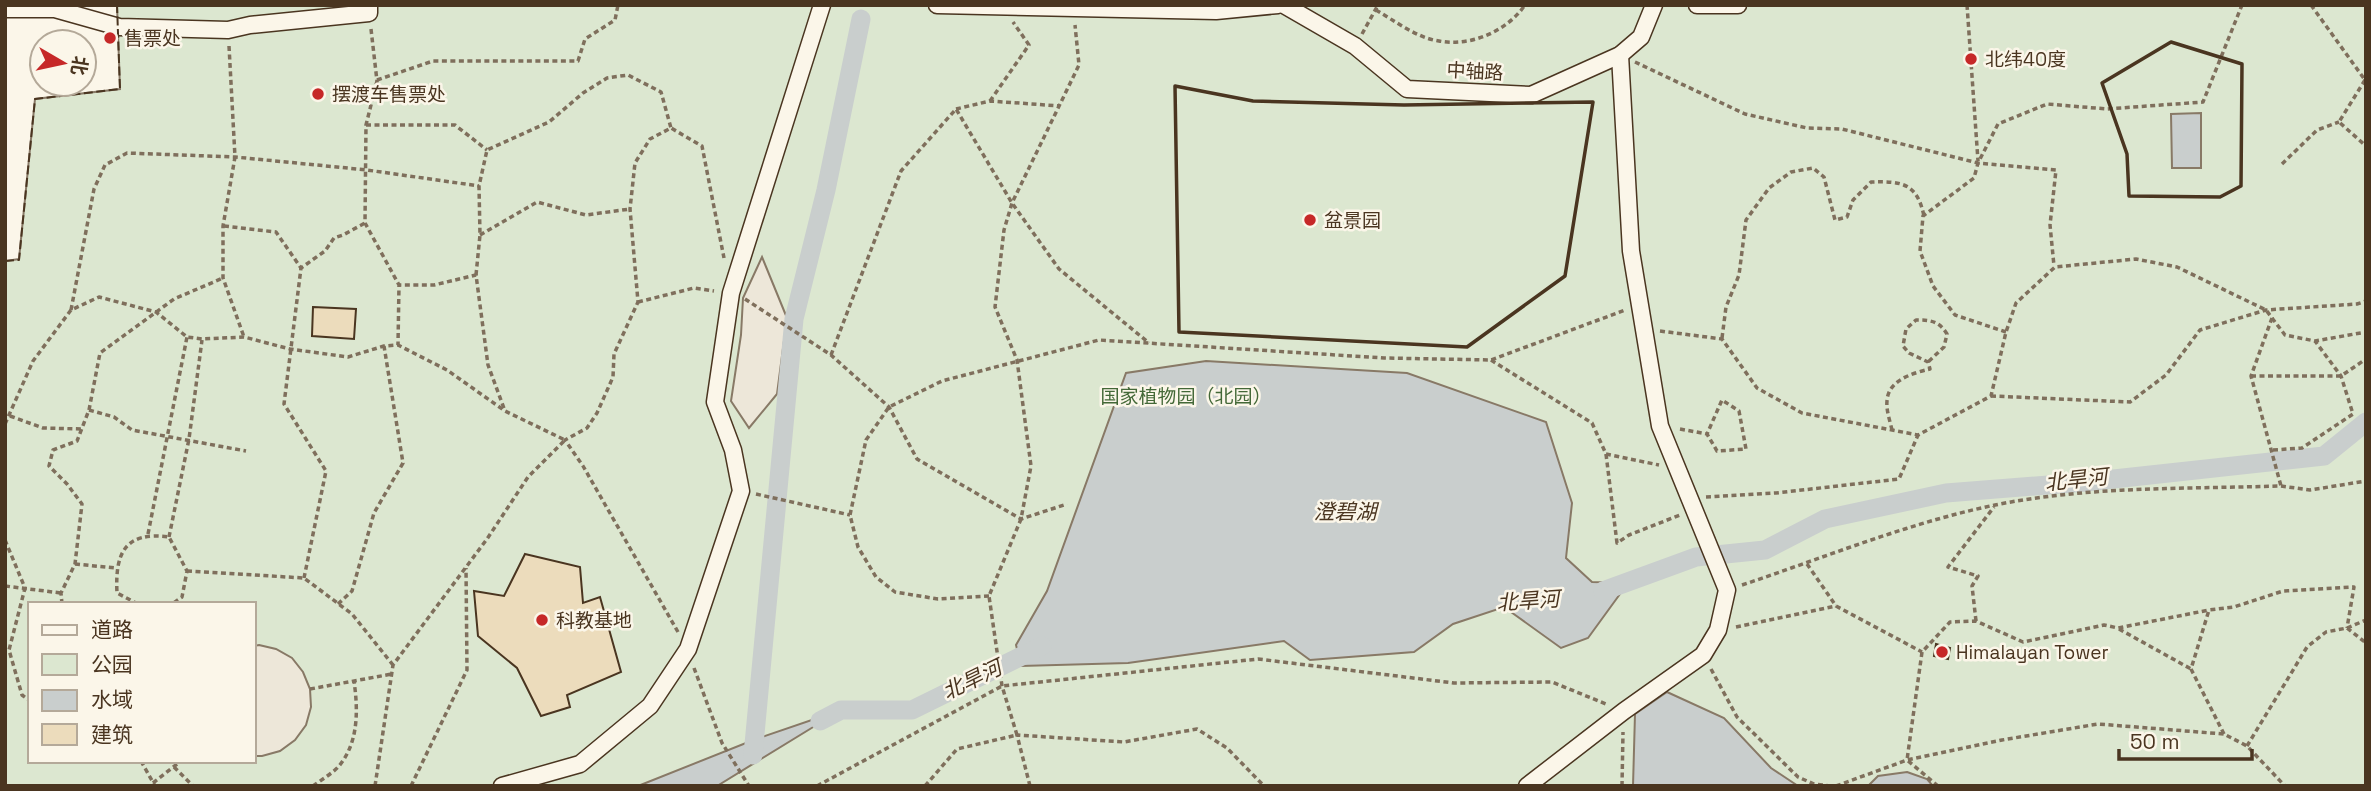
<svg xmlns="http://www.w3.org/2000/svg" width="2371" height="791" font-family="'Space Grotesk','Noto Sans SC',sans-serif">
	<style>
		.green { fill: #dce7d0; stroke: #887966; stroke-width: 2; fill-rule: evenodd }
		.parking { fill: #ede7d9; stroke: #887966; stroke-width: 2 }
		.water { fill: #c9cecd; stroke: #887966; stroke-width: 2 }
		.lines { fill: none; stroke-linecap: round; stroke-linejoin: round }
		.canal { stroke: #c9cecd; stroke-width: 19 }
		.building { fill: #ecdcbc; stroke: #4a3520; stroke-width: 2 }
		.street-casing { stroke: #4a3520; stroke-width: 19 }
		.path { stroke: #7f6f5c; stroke-width: 3.5; stroke-dasharray: 5 3.5; stroke-linecap: butt }
		.street { stroke: #fbf6e9; stroke-width: 16 }
		.fence { stroke: #4a3520; stroke-width: 2; stroke-dasharray: 9 3.5; stroke-linecap: butt }
		.wall { stroke: #4a3520; stroke-width: 3.5 }
		.poi-dot { fill: #c62828; stroke: #fbf6e9; stroke-width: 2.5 }
		.labels { text-anchor: middle; stroke-width: 5; stroke-linejoin: round; paint-order: stroke }
		.poi-label { font-size: 19px; fill: #4a3520; stroke: #fbf6e9; text-anchor: start }
		.street-label { font-size: 19px; fill: #4a3520; stroke: #fbf6e9 }
		.park-label { font-size: 19px; fill: #436837; stroke: #fbf6e9 }
		.water-label { font-size: 21px; font-style: italic; fill: #4a3520; stroke: #fbf6e9 }
	</style>
	<rect width="100%" height="100%" fill="#fbf6e9"/>
	<!-- green -->
	<path class="green" d="M 117,5 L 2366,5 L 2366,786 L 5,786 L 5,261 L 19,259 L 35,99 L 120,89 ZM 30,604 L 254,604 L 254,761 L 30,761 Z"/>
	<!-- parking -->
	<g class="parking">
		<path d="M 762,257 L 787,318 L 777,394 L 749,428 L 731,401 L 741,335 L 743,298 Z"/>
		<path d="M 259,645 L 276,649 L 292,658 L 303,672 L 310,689 L 311,707 L 306,725 L 295,740 L 280,751 L 262,756 L 254,756 L 254,646 Z"/>
	</g>
	<!-- water -->
	<g class="water">
		<path d="M 2201,113 L 2201,168 L 2172,168 L 2171,114 Z"/>
		<path d="M 1206,361 L 1407,373 L 1546,422 L 1572,503 L 1566,558 L 1592,582 L 1628,583 L 1588,638 L 1561,648 L 1504,607 L 1453,624 L 1414,652 L 1310,660 L 1284,641 L 1128,663 L 1021,666 L 1016,645 L 1047,591 L 1126,373 Z"/>
		<path d="M 1667,692 L 1724,718 L 1771,768 L 1798,786 L 1633,786 L 1635,714 Z"/>
		<path d="M 841,710 L 717,786 L 638,786 L 756,739 Z"/>
		<path d="M 1907,772 L 1927,779 L 1933,786 L 1868,786 L 1878,776 Z"/>
	</g>
	<g class="lines">
		<!-- canal -->
		<g class="canal">
			<path d="M 1603,591 L 1696,557 L 1765,550 L 1825,519 L 1946,493 L 2086,482 L 2324,456 L 2366,422"/>
			<path d="M 820,721 L 841,710 L 912,710 L 1042,646"/>
			<path d="M 753,755 L 794,319 L 826,190 L 861,19"/>
		</g>
	</g>
	<!-- building -->
	<g class="building">
		<path d="M 313,307 L 356,309 L 354,339 L 312,336 Z"/>
		<path d="M 525,554 L 580,567 L 583,603 L 600,597 L 621,672 L 567,695 L 570,707 L 541,716 L 517,668 L 478,636 L 474,591 L 504,596 Z"/>
		<path d="M 1936,644 L 1950,648 L 1948,659 L 1934,656 Z"/>
	</g>
	<g class="lines">
		<defs>
			<g id="street">
				<path d="M 937,5 L 1216,11 L 1278,5"/>
				<path d="M 1284,5 L 1355,46 L 1407,89 L 1531,95 L 1620,55 L 1641,37 L 1654,5"/>
				<path d="M 1697,5 L 1738,5"/>
				<path d="M 5,9 L 55,9 L 119,27 L 228,30 L 250,25 L 369,13 L 369,5"/>
				<path d="M 502,786 L 580,764 L 650,706 L 688,649 L 741,491 L 733,450 L 715,402 L 731,293 L 822,5"/>
				<path d="M 1527,786 L 1624,711 L 1703,655 L 1718,630 L 1727,590 L 1660,426 L 1631,251 L 1620,55"/>
			</g>
		</defs>
		<!-- street casing -->
		<use href="#street" class="street-casing"/>
		<!-- path -->
		<g class="path">
			<path d="M 1967,5 L 1978,161"/>
			<path d="M 2311,5 L 2365,80"/>
			<path d="M 1376,10 C 1395,21 1417,38 1439,41 C 1471,47 1507,31 1525,5"/>
			<path d="M 371,29 L 377,81 L 366,125 L 365,223 L 399,285 L 398,345"/>
			<path d="M 1362,34 L 1378,5"/>
			<path d="M 229,46 L 235,157 L 223,226 L 223,278 L 244,337"/>
			<path d="M 1635,62 L 1745,114 L 1807,128 L 1842,129 L 1978,163 L 2056,170 L 2050,225 L 2054,266"/>
			<path d="M 377,80 L 433,61 L 578,61 L 585,39 L 615,20 L 618,5"/>
			<path d="M 2365,80 L 2339,122 L 2366,146"/>
			<path d="M 990,101 L 1029,45 L 1013,22"/>
			<path d="M 956,109 L 990,101 L 1060,106"/>
			<path d="M 366,125 L 455,125 L 487,150"/>
			<path d="M 2282,164 L 2317,130 L 2339,122"/>
			<path d="M 224,226 L 276,232 L 301,268"/>
			<path d="M 480,235 L 537,202 L 586,215 L 630,209"/>
			<path d="M 476,275 L 480,235 L 479,186 L 487,150 L 549,122 L 583,93 L 607,78 L 628,75 L 661,92 L 671,128"/>
			<path d="M 745,299 L 831,355 L 889,407 L 917,459 L 1021,519 L 1067,504"/>
			<path d="M 638,302 L 694,288 L 714,291"/>
			<path d="M 71,310 L 94,189 L 105,165 L 127,153 L 235,157 L 367,170 L 479,186"/>
			<path d="M 2272,318 L 2285,335 L 2315,341 L 2366,332"/>
			<path d="M 1660,331 L 1722,339 L 1757,388 L 1802,413 L 1918,435 L 1991,396 L 2006,332 L 2016,303 L 2055,267 L 2136,259 L 2177,267 L 2266,310 L 2272,318 L 2251,376 L 2281,486"/>
			<path d="M 2006,332 L 1955,315 L 1933,286 L 1920,251 L 1923,216 L 1974,178 L 1978,163 L 1998,124 L 2047,104 L 2107,109 L 2203,102 L 2242,5"/>
			<path d="M 1722,338 L 1726,307 L 1739,275 L 1746,220 L 1769,188 L 1791,172 L 1813,168 L 1824,177 L 1835,220 L 1847,217 L 1853,200 L 1871,182 C 1902,181 1917,183 1924,216"/>
			<path d="M 831,355 L 901,171 L 956,109 L 1012,203 L 1059,269 L 1149,343"/>
			<path d="M 1491,360 L 1592,423 L 1606,454 L 1659,465"/>
			<path d="M 2251,376 L 2341,376 L 2366,359"/>
			<path d="M 1991,396 L 2130,402 L 2166,375 L 2200,330 L 2266,310 L 2357,304 L 2366,301"/>
			<path d="M 89,410 L 114,417 L 132,430 L 246,451"/>
			<path d="M 10,416 L 43,428 L 82,429"/>
			<path d="M 5,424 L 33,361 L 71,310 L 99,297 L 156,312 L 187,337 L 202,339 L 244,337 L 290,349 L 348,357 L 384,346 L 398,345 L 447,370 L 505,411"/>
			<path d="M 1680,429 L 1707,434 L 1717,451 L 1746,449 L 1739,411 L 1722,400 L 1707,434"/>
			<path d="M 1892,430 C 1890,421 1886,410 1887,401 C 1888,380 1913,373 1930,369 L 1928,362 L 1909,353 L 1903,346 L 1906,329 L 1916,320 C 1931,320 1939,321 1947,334 L 1944,347 L 1928,362"/>
			<path d="M 2273,450 L 2302,448 L 2353,414 L 2341,376 L 2315,341"/>
			<path d="M 1606,454 L 1617,543 L 1629,535 L 1680,515"/>
			<path d="M 756,494 L 850,515"/>
			<path d="M 1706,497 L 1776,493 L 1899,479 L 1918,435"/>
			<path d="M 148,534 L 187,337"/>
			<path d="M 169,537 L 189,439 L 202,340"/>
			<path d="M 5,540 L 25,588 L 9,650 L 22,695 L 30,701"/>
			<path d="M 75,564 L 116,568"/>
			<path d="M 1807,564 L 1836,606 L 1922,652"/>
			<path d="M 187,571 L 304,578 L 352,614 L 393,665"/>
			<path d="M 304,578 L 326,471 L 284,404 L 301,268 L 325,251 L 334,238 L 343,235 L 365,223"/>
			<path d="M 1742,585 C 1826,557 1908,523 1995,505 C 2089,486 2185,489 2281,486 L 2310,490 L 2366,481"/>
			<path d="M 5,586 L 61,593"/>
			<path d="M 989,596 L 938,599 L 895,592 L 876,577 L 858,547 L 850,515 L 866,440 L 889,407 L 942,381 L 1099,340 L 1384,358 L 1491,360 L 1625,310"/>
			<path d="M 62,604 L 61,593 L 75,564 L 82,504 L 67,484 L 49,466 L 53,450 L 77,441 L 89,410 L 100,353 L 174,299 L 223,278"/>
			<path d="M 138,604 L 117,593 C 115,554 124,531 169,537 L 187,571 L 182,597 L 172,604"/>
			<path d="M 338,604 L 352,591 L 374,513 L 403,463 L 384,346"/>
			<path d="M 1976,621 L 1972,586 L 1978,576 L 1948,567 L 1994,507"/>
			<path d="M 1736,627 L 1836,606"/>
			<path d="M 2347,628 L 2366,620"/>
			<path d="M 2119,629 L 2191,669"/>
			<path d="M 678,632 L 583,466 L 565,440 L 587,428 L 597,413 L 613,377 L 614,354 L 638,302 L 630,209 L 635,163 L 650,139 L 671,128 L 702,146 L 724,258"/>
			<path d="M 694,668 L 722,743 L 749,786"/>
			<path d="M 1711,669 L 1737,717 L 1798,777 L 1814,784 L 1830,786"/>
			<path d="M 310,689 L 392,674"/>
			<path d="M 2224,734 L 2191,669 L 2209,610 L 2234,607 L 2283,591 L 2354,587 L 2347,628"/>
			<path d="M 2247,746 L 2307,647 L 2326,632 L 2347,628 L 2366,643"/>
			<path d="M 141,761 L 155,786"/>
			<path d="M 174,767 L 193,786"/>
			<path d="M 153,783 L 181,761"/>
			<path d="M 313,786 C 321,780 333,773 339,766 C 359,742 358,709 354,681"/>
			<path d="M 375,786 L 393,665 L 487,539 L 528,477 L 565,440 L 505,411 L 488,365 L 476,275 L 434,285 L 399,285"/>
			<path d="M 411,786 L 467,670 L 466,568"/>
			<path d="M 817,786 L 1002,686 L 1258,659 L 1454,683 L 1552,682 L 1606,704"/>
			<path d="M 925,786 L 957,749 L 1017,735 L 1002,686 L 989,596 L 1021,519 L 1031,466 L 1017,360 L 995,307 L 1004,230 L 1012,203 L 1079,65 L 1075,25"/>
			<path d="M 1030,786 L 1017,735 L 1124,742 L 1197,729 L 1227,748 L 1264,786"/>
			<path d="M 1622,786 L 1623,732"/>
			<path d="M 1836,786 L 1907,760 L 2002,740 L 2098,724 L 2224,734 L 2247,746 L 2285,786"/>
			<path d="M 1938,786 L 1907,760 L 1922,652 L 1950,622 L 1976,621 L 2023,642 L 2104,625 L 2118,628 L 2209,610"/>
		</g>
		<!-- street -->
		<use href="#street" class="street"/>
		<!-- fence -->
		<path class="fence" d="M 5,261 L 19,260 L 35,99 L 120,89 L 117,5"/>
		<!-- wall -->
		<g class="wall">
			<path d="M 2171,42 L 2242,64 L 2241,186 L 2220,197 L 2129,196 L 2127,154 L 2102,83 Z"/>
			<path d="M 1175,86 L 1253,101 L 1404,105 L 1593,102 L 1565,276 L 1467,347 L 1179,332 Z"/>
		</g>
	</g>
	<!-- markers -->
	<g class="poi-dot">
		<circle cx="110" cy="38" r="7"/>
		<circle cx="1971" cy="59" r="7"/>
		<circle cx="318" cy="94" r="7"/>
		<circle cx="1310" cy="220" r="7"/>
		<circle cx="542" cy="620" r="7"/>
		<circle cx="1942" cy="652" r="7"/>
	</g>
	<g class="labels">
		<!-- poi labels -->
		<g class="poi-label">
			<text x="124" y="45">售票处</text>
			<text x="1985" y="66">北纬40度</text>
			<text x="332" y="101">摆渡车售票处</text>
			<text x="1324" y="227">盆景园</text>
			<text x="556" y="627">科教基地</text>
			<text x="1956" y="659">Himalayan Tower</text>
		</g>
		<!-- street labels -->
		<g class="street-label">
			<text transform="translate(1475 71) rotate(3)" y="7">中轴路</text>
		</g>
		<!-- park labels -->
		<g class="park-label">
			<text x="1186" y="403">国家植物园（北园）</text>
		</g>
		<!-- water labels -->
		<g class="water-label">
			<text transform="translate(2076 480) rotate(-6)" y="7">北旱河</text>
			<text x="1345" y="519">澄碧湖</text>
			<text transform="translate(1528 601) rotate(-4)" y="7">北旱河</text>
			<text transform="translate(972 680) rotate(-26)" y="7">北旱河</text>
		</g>
	</g>
	<!-- border -->
	<rect width="2371" height="791" fill="none" stroke="#4a3520" stroke-width="14"/>
	<!-- legend -->
	<rect x="28" y="602" width="228" height="161" fill="#fbf6e9" stroke="#b4a999" stroke-width="2"/>
	<rect x="42" y="625" width="35" height="10" fill="#fbf6e9" stroke="#b4a999" stroke-width="2"/>
	<text x="91" y="637" font-size="21" fill="#4a3520">道路</text>
	<rect x="42" y="654" width="35" height="21" fill="#dce7d0" stroke="#b4a999" stroke-width="2"/>
	<text x="91" y="672" font-size="21" fill="#4a3520">公园</text>
	<rect x="42" y="690" width="35" height="21" fill="#c9cecd" stroke="#b4a999" stroke-width="2"/>
	<text x="91" y="707" font-size="21" fill="#4a3520">水域</text>
	<rect x="42" y="724" width="35" height="21" fill="#ecdcbc" stroke="#b4a999" stroke-width="2"/>
	<text x="91" y="742" font-size="21" fill="#4a3520">建筑</text>
	<!-- north arrow -->
	<g transform="translate(63 63) rotate(99)"><circle r="33" fill="#fbf6e9" stroke="#b4a999" stroke-width="2"/>
	<path d="M0-5L12 26L0 18L-12 26Z" fill="#c62828"/>
	<text y="-10" font-size="19" font-weight="bold" text-anchor="middle" fill="#4a3520">北</text>
	</g>
	<!-- scale -->
	<path d="M2119 749v10h133v-10" fill="none" stroke="#4a3520" stroke-width="3.5"/>
	<text x="2130" y="749" font-size="21" fill="#4a3520" stroke="#fbf6e9" stroke-width="5" paint-order="stroke">50 m</text>
</svg>
